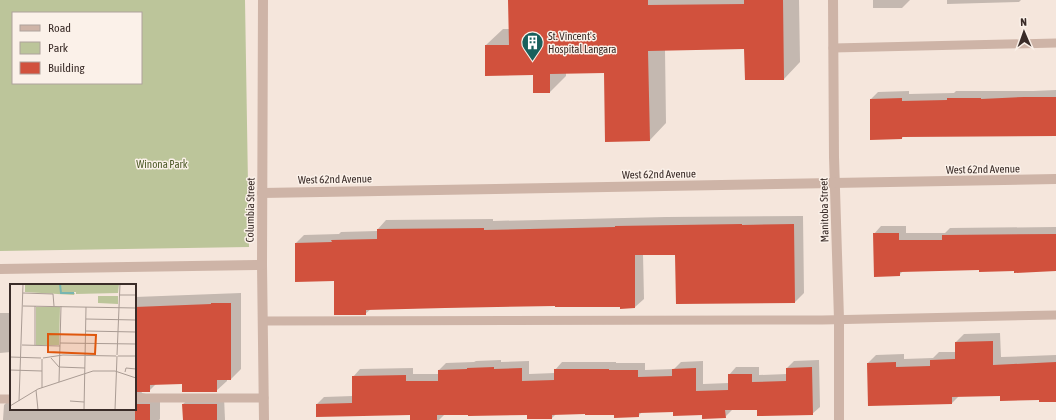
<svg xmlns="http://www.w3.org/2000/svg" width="1056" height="420" font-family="'Asap Condensed',sans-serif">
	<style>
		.green { fill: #bcc59a; fill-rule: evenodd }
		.shadow { fill: #0003 }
		.building { fill: #d1513d }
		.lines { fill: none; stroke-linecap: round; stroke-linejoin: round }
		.lane { stroke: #ceb4a7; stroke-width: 9 }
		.street { stroke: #ceb4a7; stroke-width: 10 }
		.labels { text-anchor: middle; stroke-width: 3; stroke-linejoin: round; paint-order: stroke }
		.poi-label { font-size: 11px; fill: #3a2c28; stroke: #fbf1e9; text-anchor: start }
		.park-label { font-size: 11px; fill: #4e5b29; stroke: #fbf1e9 }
		.street-label { font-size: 11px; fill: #3a2c28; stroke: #fbf1e9 }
		.inset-river { fill: none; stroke: #78b5b0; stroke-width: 2 }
		.inset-road { fill: none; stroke: #aa9c94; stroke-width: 1 }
		.view { fill: #df570d; fill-opacity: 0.15; stroke: #df570d; stroke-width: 2 }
		.inset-edge { fill: none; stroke: #3a2c28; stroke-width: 2 }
	</style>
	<rect width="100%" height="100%" fill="#f5e6dc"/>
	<!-- green -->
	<path class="green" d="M 0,0 L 245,0 L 249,247 L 0,251 ZM 13,13 L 141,13 L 141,83 L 13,83 Z"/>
	<!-- shadow -->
	<g class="shadow">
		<path d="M 509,0 L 799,0 L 800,62 L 784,79 L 745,48 L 665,50 L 666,123 L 650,140 L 605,72 L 566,73 L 566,76 L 550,92 L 534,74 L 486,45 L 503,29 L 509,29 Z"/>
		<path d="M 873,0 L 910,0 L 902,8 L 873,8 Z"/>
		<path d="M 947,0 L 1032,0 L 1021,0 L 1019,2 L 947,4 Z"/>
		<path d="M 1056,90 L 1056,135 L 904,136 L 902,138 L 871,99 L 878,92 L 909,91 L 909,94 L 954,93 L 956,91 L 1033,91 Z"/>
		<path d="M 803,216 L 804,293 L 795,302 L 676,303 L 676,254 L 643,254 L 644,299 L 635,307 L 621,306 L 556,305 L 371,309 L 365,314 L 335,280 L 296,243 L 304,235 L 339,234 L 341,232 L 378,231 L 378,229 L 386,220 L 493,219 L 493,221 L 666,217 Z"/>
		<path d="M 881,226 L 906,226 L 906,233 L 945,233 L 950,228 L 1056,227 L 1056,271 L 980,269 L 904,270 L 899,275 L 874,234 Z"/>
		<path d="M 241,293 L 241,369 L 231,379 L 227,379 L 227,381 L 216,391 L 183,383 L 157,383 L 149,391 L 141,391 L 142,393 L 146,394 L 160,394 L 160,419 L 159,420 L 3,420 L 4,405 L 11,398 L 11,409 L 135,409 L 135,297 Z"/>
		<path d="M 0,313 L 11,313 L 11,352 L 0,353 Z"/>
		<path d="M 1000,333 L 1001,357 L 1056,355 L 1056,401 L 1001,395 L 959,396 L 952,403 L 868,363 L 876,355 L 904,354 L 904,359 L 933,358 L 939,352 L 956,352 L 956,342 L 964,334 Z"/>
		<path d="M 501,360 L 501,362 L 529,361 L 529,374 L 555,373 L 555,370 L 562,362 L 616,362 L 616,363 L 645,363 L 645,370 L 674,369 L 681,362 L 703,361 L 703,384 L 729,383 L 729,375 L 736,367 L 759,367 L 759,375 L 787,374 L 787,368 L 794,361 L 819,360 L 820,407 L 812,414 L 758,409 L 733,409 L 725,417 L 674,411 L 643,411 L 638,416 L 615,414 L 556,414 L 552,418 L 528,414 L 445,414 L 439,420 L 411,420 L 411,414 L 317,404 L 324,397 L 353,396 L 353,377 L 360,369 L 413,368 L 413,374 L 439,374 L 439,370 L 446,363 L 474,362 L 476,361 Z"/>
		<path d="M 191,397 L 224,397 L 225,420 L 184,420 L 183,404 Z"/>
	</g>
	<!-- building -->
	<g class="building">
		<path d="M 508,0 L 648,0 L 648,5 L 744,4 L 744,0 L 783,0 L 784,80 L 745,80 L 744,49 L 648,51 L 650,141 L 605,142 L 604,73 L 550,74 L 550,93 L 533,93 L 533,75 L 485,76 L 485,45 L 509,45 Z"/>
		<path d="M 1024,97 L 1056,97 L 1056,136 L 902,137 L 902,139 L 870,140 L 870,99 L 902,98 L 902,101 L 947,100 L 947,98 L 981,98 L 981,99 Z"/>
		<path d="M 742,224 L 742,225 L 794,224 L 795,303 L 676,304 L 675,255 L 635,255 L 635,308 L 620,309 L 620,307 L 555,307 L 555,306 L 445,308 L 366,310 L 366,315 L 334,315 L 334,281 L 295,282 L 295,243 L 332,242 L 331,240 L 377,239 L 377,229 L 484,228 L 484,230 L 615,227 L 615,226 Z"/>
		<path d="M 873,233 L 899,233 L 899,240 L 942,240 L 942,235 L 1056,234 L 1056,271 L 1014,273 L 1014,271 L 979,272 L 979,270 L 900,272 L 900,276 L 874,277 Z"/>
		<path d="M 211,303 L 231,303 L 231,380 L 217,380 L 217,392 L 182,392 L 182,384 L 150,385 L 150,392 L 135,392 L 135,307 L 211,304 Z"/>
		<path d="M 993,341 L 993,365 L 1056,362 L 1056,402 L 1039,402 L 1039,400 L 1000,401 L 1000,396 L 952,397 L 952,404 L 868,406 L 867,363 L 896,362 L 896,367 L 930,366 L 930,360 L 955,359 L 955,342 Z"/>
		<path d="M 494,367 L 494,369 L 522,368 L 522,381 L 554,380 L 554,369 L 609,369 L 609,370 L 638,370 L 638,377 L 672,376 L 672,369 L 696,368 L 696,391 L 728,390 L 728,374 L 752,374 L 752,382 L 786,381 L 786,368 L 812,367 L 813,415 L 757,416 L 757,410 L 725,410 L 726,418 L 702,419 L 702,415 L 673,416 L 673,412 L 639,413 L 639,417 L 614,418 L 614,415 L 585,415 L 585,414 L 552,415 L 552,419 L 527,419 L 527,415 L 468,416 L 468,415 L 437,415 L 437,420 L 410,420 L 410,415 L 316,417 L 316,404 L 352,403 L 352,376 L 406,375 L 406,381 L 438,381 L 438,370 L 467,369 L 467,368 Z"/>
		<rect x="135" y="404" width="15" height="16"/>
		<path d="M 182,404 L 217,404 L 217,420 L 183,420 Z"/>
	</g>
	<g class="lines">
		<!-- lane -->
		<g class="lane">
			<path d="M 833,48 L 1056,43"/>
			<path d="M 263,321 L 822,320 L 1056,315"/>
			<path d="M 135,398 L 264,398"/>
			<path d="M 0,399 L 11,399"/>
		</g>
		<!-- street -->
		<g class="street">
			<path d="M 263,0 L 262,265 L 264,420"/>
			<path d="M 833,0 L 834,157 L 839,319 L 839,420"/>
			<path d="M 262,193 L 1056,179"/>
			<path d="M 0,269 L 262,265"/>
		</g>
	</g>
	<!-- icons -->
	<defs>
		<symbol id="building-pin" viewBox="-11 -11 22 30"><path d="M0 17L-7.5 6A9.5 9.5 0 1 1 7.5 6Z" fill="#19605d" stroke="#fbf1e9"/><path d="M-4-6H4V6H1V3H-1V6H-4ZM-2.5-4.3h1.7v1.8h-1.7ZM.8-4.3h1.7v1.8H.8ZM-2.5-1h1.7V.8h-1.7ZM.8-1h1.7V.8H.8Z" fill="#fff"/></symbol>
	</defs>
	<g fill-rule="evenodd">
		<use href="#building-pin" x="520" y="30" width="25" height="34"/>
	</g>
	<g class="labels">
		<!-- poi labels -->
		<g class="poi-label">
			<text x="548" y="40">St. Vincent's<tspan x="548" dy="13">Hospital Langara</tspan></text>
		</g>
		<!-- park labels -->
		<g class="park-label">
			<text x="162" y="168">Winona Park</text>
		</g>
		<!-- street labels -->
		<g class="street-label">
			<text transform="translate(983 169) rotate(-1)" y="4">West 62nd Avenue</text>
			<text transform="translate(659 174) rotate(-1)" y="4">West 62nd Avenue</text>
			<text transform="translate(335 179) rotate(-1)" y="4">West 62nd Avenue</text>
			<text transform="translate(250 210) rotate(-89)" y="4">Columbia Street</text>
			<text transform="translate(824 210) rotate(-91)" y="4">Manitoba Street</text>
		</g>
	</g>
	<!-- overview -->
	<g transform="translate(10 284)">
		<rect width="126" height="126" fill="#f5e6dc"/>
		<path d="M 15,0 L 109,0 L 108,9 L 66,10 L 66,8 L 56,8 L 65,9 L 64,11 L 15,8 ZM 88,12 L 108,12 L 108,20 L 88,19 ZM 26,23 L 50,23 L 49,61 L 26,61 Z" fill="#bcc59a"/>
		<path class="inset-river" d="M 50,0 L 51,9 L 64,9"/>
		<path class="inset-road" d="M 13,9 L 43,10 L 44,22M 109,11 L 126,11M 13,22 L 126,24M 76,35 L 126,36M 76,47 L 126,48M 50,59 L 126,60M 12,61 L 50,62M 25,61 L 25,22M 107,71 L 110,0M 108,72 L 126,72M 0,73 L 31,74M 33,74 L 53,71 L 106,72M 41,74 L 49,83 L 75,84M 32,75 L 32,104M 0,86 L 32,87M 115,88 L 116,84 L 126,85M 49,98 L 51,22M 26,106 L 28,126M 9,117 L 13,0M 60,117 L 74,118M 0,122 L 28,105 L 83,87 L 105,87 L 126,94M 74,126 L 76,23M 105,126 L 107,72"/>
		<path class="view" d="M 38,50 L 86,51 L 85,70 L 38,68 Z"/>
		<rect width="126" height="126" class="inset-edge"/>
	</g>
	<!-- legend -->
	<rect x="12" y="12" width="130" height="72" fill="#fbf1e9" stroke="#aea29c"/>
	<rect x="20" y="25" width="20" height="6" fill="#ceb4a7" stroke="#aea29c"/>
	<text x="48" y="32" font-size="12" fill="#3a2c28">Road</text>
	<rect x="20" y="42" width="20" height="12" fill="#bcc59a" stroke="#aea29c"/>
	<text x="48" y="52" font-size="12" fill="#3a2c28">Park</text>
	<rect x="20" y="62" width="20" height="12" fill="#d1513d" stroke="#aea29c"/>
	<text x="48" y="72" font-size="12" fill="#3a2c28">Building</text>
	<!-- north arrow -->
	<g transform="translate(1024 32) rotate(358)" stroke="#fbf1e9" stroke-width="3" paint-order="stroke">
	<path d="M0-3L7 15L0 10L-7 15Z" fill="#3a2c28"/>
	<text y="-6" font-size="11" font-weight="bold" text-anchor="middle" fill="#3a2c28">N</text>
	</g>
</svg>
